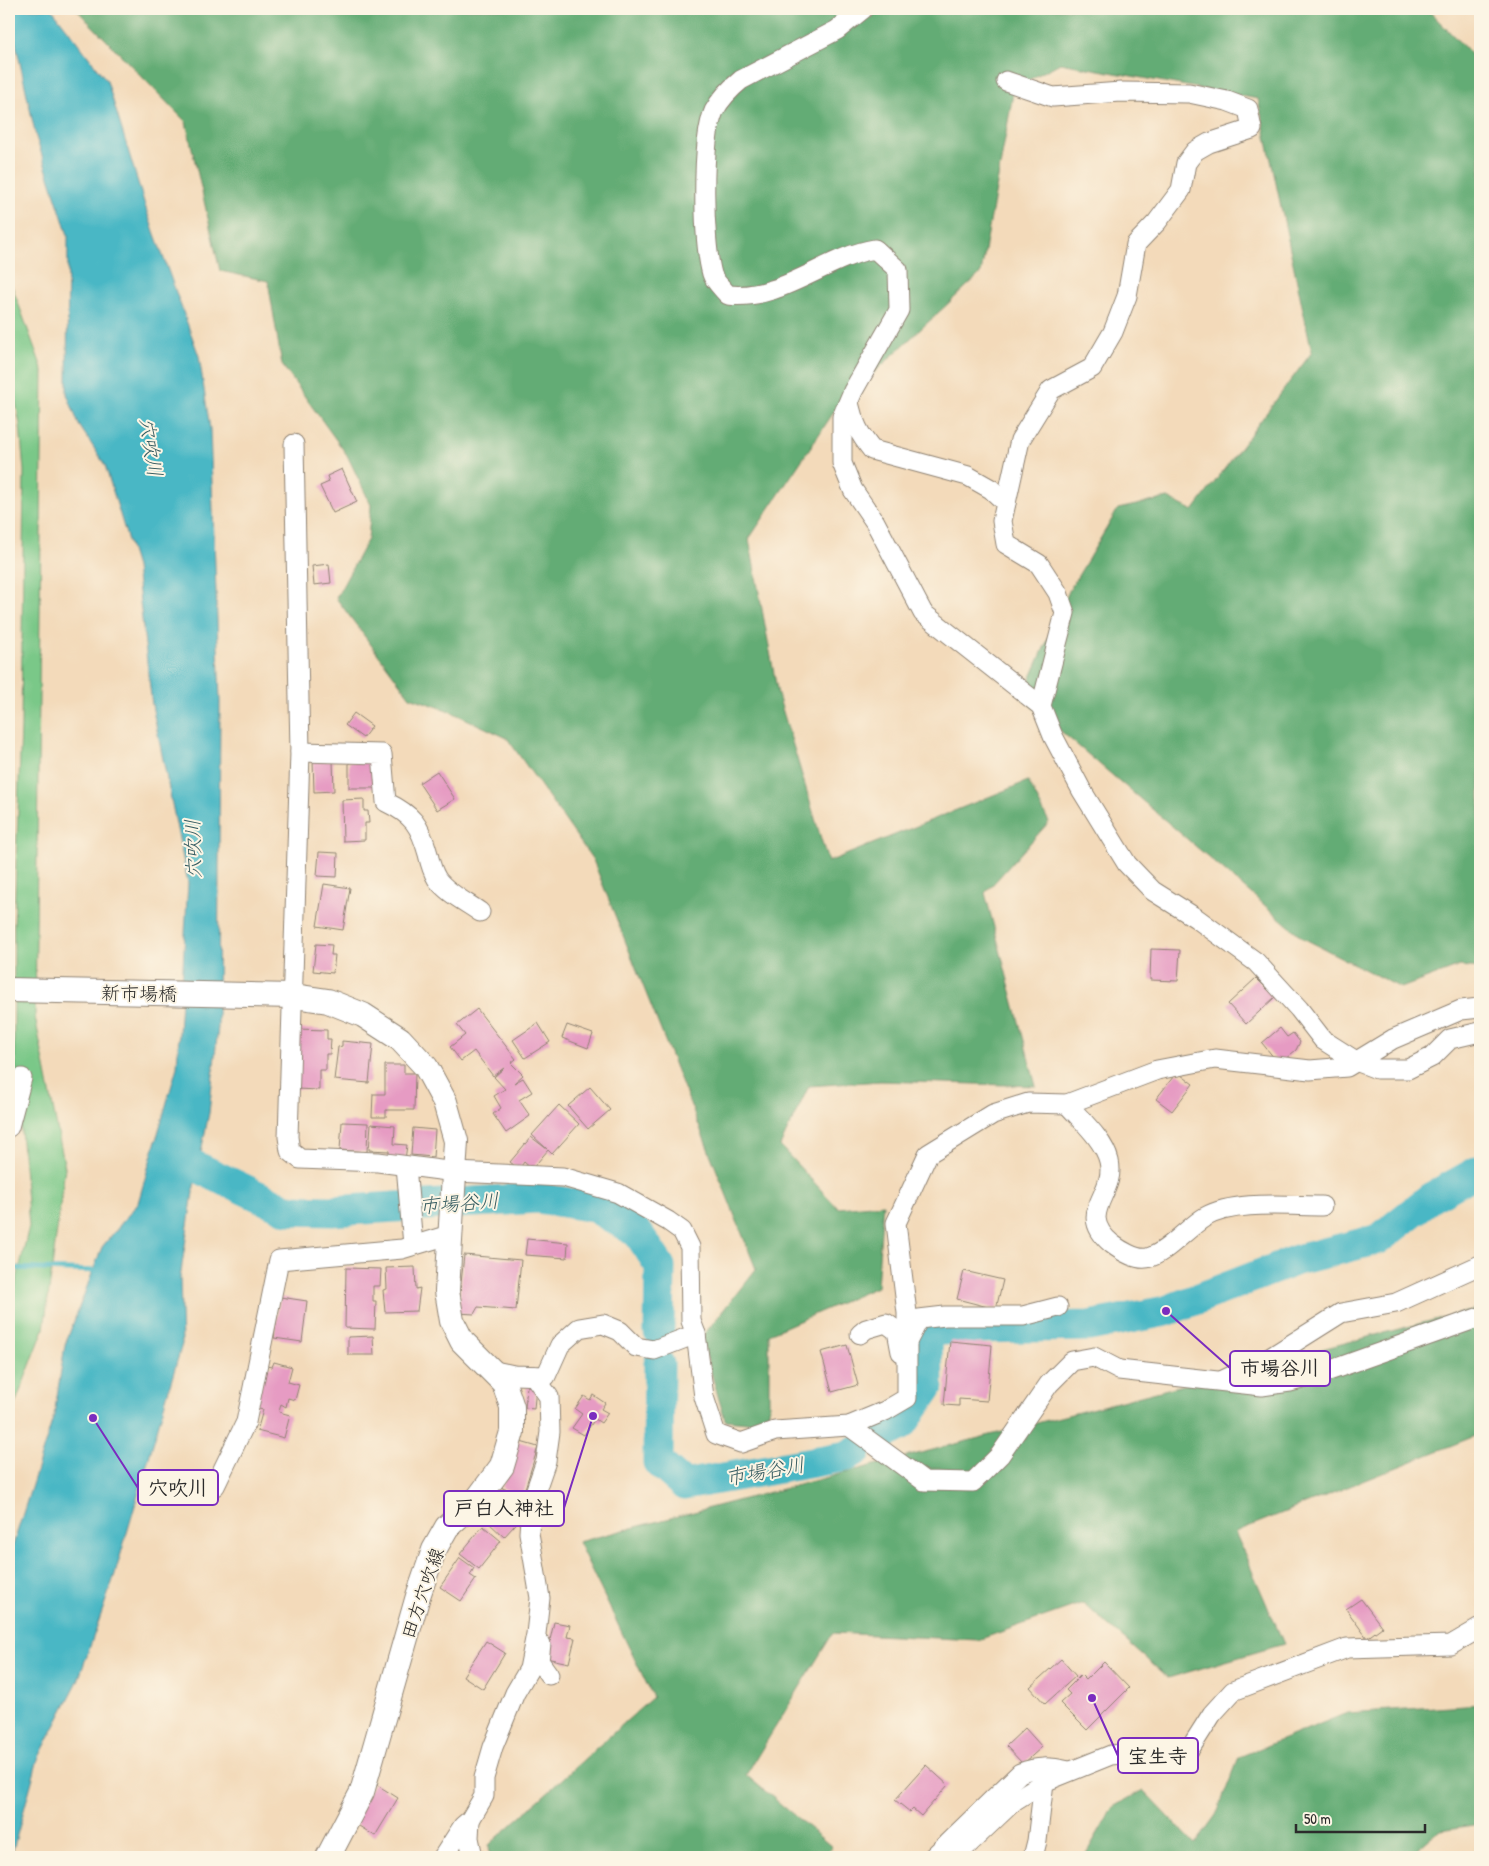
<svg xmlns="http://www.w3.org/2000/svg" width="1489" height="1866" font-family="'Patrick Hand','Klee One',sans-serif">
	<style>
		.green { fill: #7ac888; stroke: #527a5a }
		.forest { fill: #63ac74; stroke: #476c50 }
		.water { fill: #4ab7c5; stroke: #3a7178 }
		.lines { fill: none; stroke-linecap: round; stroke-linejoin: round }
		.stream { stroke: #4ab7c5; stroke-width: 5 }
		.river { stroke: #4ab7c5; stroke-width: 31 }
		.building { fill: #e69bc3 }
		.minor-casing { stroke: #8f8272; stroke-width: 21 }
		.major-casing { stroke: #8f8272; stroke-width: 26 }
		.minor { stroke: #fff; stroke-width: 19 }
		.major { stroke: #fff; stroke-width: 24 }
		.labels { text-anchor: middle; stroke-width: 4; stroke-linejoin: round; paint-order: stroke }
		.street-label { font-size: 19px; fill: #2b2b2b; stroke: #fcf5e5 }
		.water-label { font-size: 20px; font-style: italic; fill: #365c61; stroke: #fcf5e5 }
		.leader { fill: none; stroke: #7b2cbf; stroke-width: 2 }
		.callout-dot { fill: #7b2cbf; stroke: #fcf5e5; stroke-width: 2 }
		.callout { fill: #fcf5e5; stroke: #7b2cbf; stroke-width: 2 }
		.callout-label { font-size: 20px; text-anchor: middle; font-weight: bold; fill: #2b2b2b }
	</style>
	<rect width="100%" height="100%" fill="#fcf5e5"/>
	<filter id="ink" filterUnits="userSpaceOnUse"><feTurbulence type="fractalNoise" baseFrequency=".02" numOctaves="2"/><feDisplacementMap in="SourceGraphic" scale="10" xChannelSelector="R" yChannelSelector="G"/><feConvolveMatrix kernelMatrix="1 2 1 2 8 2 1 2 1" color-interpolation-filters="sRGB"/></filter>
	<filter id="wash" filterUnits="userSpaceOnUse"><feTurbulence type="fractalNoise" baseFrequency=".0096" numOctaves="4" result="noise"/><feDisplacementMap in="SourceGraphic" scale="20" xChannelSelector="R" yChannelSelector="G"/><feGaussianBlur stdDeviation="1.12" result="paint"/><feColorMatrix in="noise" values="0 0 0 0 0 0 0 0 0 0 0 0 0 0 0 0 0 1.4 0 .05"/><feComposite in="paint" operator="in"/></filter>
	<g filter="url(#wash)">
		<rect width="100%" height="100%" fill="#f3daba"/>
		<!-- green -->
		<path class="green" d="M 9,278 L 43,371 L 35,1017 L 65,1168 L 44,1329 L 9,1420 L 9,1298 L 14,1292 L 29,1226 L 14,1046 L 14,926 L 21,726 L 24,471 L 20,425 L 9,366 Z"/>
		<!-- forest -->
		<g class="forest">
			<path d="M 76,9 L 1427,9 L 1480,63 L 1480,968 L 1460,966 L 1401,988 L 1303,938 L 1022,698 L 1069,591 L 1118,509 L 1168,498 L 1193,511 L 1312,352 L 1258,99 L 1060,63 L 1014,88 L 981,273 L 838,406 L 749,539 L 778,695 L 828,862 L 1028,781 L 1049,822 L 985,893 L 1036,1086 L 881,1081 L 809,1086 L 780,1146 L 838,1208 L 883,1204 L 877,1287 L 769,1334 L 769,1424 L 725,1420 L 701,1338 L 756,1269 L 593,860 L 507,738 L 447,710 L 410,697 L 336,598 L 368,539 L 371,505 L 347,455 L 282,365 L 268,281 L 220,271 L 186,122 Z"/>
			<path d="M 1480,1308 L 1480,1434 L 1235,1532 L 1284,1644 L 1168,1678 L 1083,1603 L 978,1640 L 833,1633 L 746,1775 L 832,1847 L 823,1857 L 490,1857 L 489,1845 L 653,1697 L 578,1542 Z"/>
			<path d="M 1480,1704 L 1480,1824 L 1440,1830 L 1408,1857 L 1084,1857 L 1113,1807 L 1143,1790 L 1195,1844 L 1216,1815 L 1239,1757 L 1347,1713 Z"/>
		</g>
		<!-- water -->
		<path class="water" d="M 9,9 L 52,9 L 107,81 L 147,212 L 199,356 L 210,429 L 220,702 L 218,1027 L 209,1113 L 194,1186 L 180,1278 L 182,1344 L 115,1574 L 78,1681 L 38,1759 L 11,1857 L 9,1857 L 9,1558 L 54,1415 L 65,1345 L 102,1247 L 138,1203 L 177,1067 L 188,883 L 152,705 L 136,567 L 105,465 L 79,425 L 67,394 L 68,235 L 36,137 L 14,35 L 9,29 Z"/>
		<g class="lines">
			<!-- stream -->
			<path class="stream" d="M 9,1268 L 98,1271"/>
			<!-- river -->
			<g class="river">
				<path d="M 178,1158 L 288,1210 L 332,1211 L 538,1198 L 594,1207 L 638,1233 L 660,1266 L 659,1332"/>
				<path d="M 659,1364 L 658,1462 L 684,1485 L 847,1456 L 857,1450"/>
				<path d="M 885,1434 L 902,1425 L 928,1387 L 927,1331 L 976,1328 L 1089,1326 L 1166,1311 L 1297,1260 L 1379,1239 L 1430,1198 L 1480,1170"/>
			</g>
		</g>
		<g id="blocks">
			<!-- building -->
			<g class="building">
				<path d="M 342,469 L 357,502 L 333,513 L 320,486 L 329,482 L 327,476 Z"/>
				<path d="M 329,564 L 331,583 L 314,585 L 312,566 Z"/>
				<path d="M 354,713 L 372,726 L 363,738 L 345,725 Z"/>
				<path d="M 313,761 L 333,761 L 334,791 L 314,792 Z"/>
				<rect x="349" y="762" width="27" height="26"/>
				<path d="M 437,771 L 455,799 L 437,810 L 419,783 Z"/>
				<path d="M 364,799 L 364,811 L 368,811 L 369,823 L 365,823 L 365,840 L 343,841 L 342,800 Z"/>
				<path d="M 319,852 L 338,853 L 337,877 L 317,876 Z"/>
				<path d="M 324,884 L 350,888 L 343,930 L 317,926 Z"/>
				<path d="M 316,944 L 332,945 L 331,955 L 335,955 L 333,973 L 313,971 Z"/>
				<path d="M 1151,949 L 1180,950 L 1178,981 L 1150,980 Z"/>
				<path d="M 1256,978 L 1275,997 L 1246,1024 L 1228,1004 Z"/>
				<path d="M 477,1009 L 516,1059 L 511,1063 L 523,1075 L 514,1083 L 523,1078 L 532,1092 L 519,1100 L 530,1116 L 506,1133 L 493,1114 L 501,1108 L 494,1096 L 505,1089 L 494,1077 L 504,1068 L 493,1076 L 474,1051 L 461,1061 L 450,1047 L 465,1035 L 457,1025 Z"/>
				<path d="M 538,1023 L 550,1042 L 525,1058 L 513,1040 Z"/>
				<path d="M 567,1025 L 593,1034 L 588,1048 L 562,1038 Z"/>
				<path d="M 1280,1028 L 1287,1037 L 1293,1033 L 1300,1042 L 1296,1050 L 1279,1064 L 1262,1043 Z"/>
				<path d="M 297,1029 L 327,1030 L 327,1039 L 331,1039 L 330,1054 L 326,1054 L 326,1070 L 319,1070 L 319,1090 L 296,1089 Z"/>
				<path d="M 342,1041 L 373,1044 L 369,1083 L 334,1080 L 338,1047 L 342,1046 Z"/>
				<path d="M 385,1065 L 404,1065 L 404,1073 L 415,1073 L 414,1110 L 386,1110 L 386,1117 L 372,1117 L 373,1094 L 385,1094 Z"/>
				<path d="M 1177,1072 L 1193,1084 L 1172,1111 L 1156,1099 Z"/>
				<path d="M 590,1087 L 610,1110 L 588,1129 L 568,1106 Z"/>
				<path d="M 559,1105 L 579,1124 L 552,1154 L 548,1150 L 532,1169 L 524,1162 L 519,1169 L 510,1162 L 531,1137 L 547,1149 L 532,1135 Z"/>
				<path d="M 342,1122 L 368,1123 L 367,1152 L 340,1150 Z"/>
				<path d="M 371,1124 L 395,1126 L 394,1144 L 407,1145 L 405,1160 L 389,1158 L 389,1151 L 369,1150 Z"/>
				<path d="M 413,1128 L 435,1130 L 433,1157 L 411,1155 Z"/>
				<path d="M 527,1239 L 568,1243 L 567,1258 L 525,1255 Z"/>
				<path d="M 464,1255 L 521,1260 L 516,1310 L 478,1307 L 474,1314 L 458,1313 Z"/>
				<path d="M 415,1267 L 416,1289 L 420,1288 L 417,1311 L 385,1312 L 383,1290 L 387,1289 L 386,1268 Z"/>
				<path d="M 346,1268 L 381,1269 L 380,1286 L 373,1286 L 373,1301 L 376,1301 L 375,1329 L 345,1328 Z"/>
				<path d="M 964,1271 L 1003,1280 L 996,1309 L 957,1299 Z"/>
				<path d="M 280,1297 L 307,1301 L 302,1342 L 274,1338 Z"/>
				<path d="M 373,1336 L 374,1355 L 348,1355 L 348,1337 Z"/>
				<path d="M 950,1341 L 992,1345 L 987,1401 L 959,1399 L 959,1406 L 944,1405 Z"/>
				<path d="M 847,1345 L 858,1385 L 832,1392 L 821,1352 Z"/>
				<path d="M 274,1362 L 292,1367 L 288,1382 L 299,1385 L 295,1400 L 288,1398 L 286,1407 L 281,1404 L 279,1412 L 290,1415 L 284,1438 L 257,1431 L 263,1410 L 255,1408 L 266,1366 L 272,1367 Z"/>
				<path d="M 527,1386 L 536,1387 L 534,1409 L 525,1408 Z"/>
				<path d="M 593,1395 L 605,1403 L 601,1409 L 608,1413 L 601,1423 L 595,1419 L 584,1435 L 572,1428 L 582,1414 L 575,1409 L 584,1396 L 590,1400 Z"/>
				<path d="M 517,1441 L 538,1447 L 523,1495 L 502,1488 Z"/>
				<path d="M 508,1501 L 524,1515 L 504,1537 L 489,1523 Z"/>
				<path d="M 483,1526 L 501,1541 L 479,1569 L 460,1554 Z"/>
				<path d="M 460,1558 L 474,1568 L 470,1575 L 476,1579 L 461,1601 L 440,1587 Z"/>
				<path d="M 1361,1599 L 1382,1627 L 1367,1638 L 1346,1609 Z"/>
				<path d="M 554,1622 L 570,1625 L 567,1637 L 575,1638 L 569,1663 L 546,1658 Z"/>
				<path d="M 486,1641 L 505,1653 L 483,1689 L 463,1676 Z"/>
				<path d="M 1061,1659 L 1076,1676 L 1045,1704 L 1030,1687 Z"/>
				<path d="M 1104,1662 L 1129,1688 L 1087,1730 L 1060,1703 L 1070,1694 L 1066,1690 L 1081,1675 L 1086,1680 Z"/>
				<path d="M 1025,1728 L 1042,1747 L 1023,1764 L 1006,1746 Z"/>
				<path d="M 926,1765 L 948,1785 L 921,1816 L 913,1809 L 910,1812 L 895,1800 Z"/>
				<path d="M 374,1783 L 398,1798 L 375,1836 L 351,1821 Z"/>
			</g>
		</g>
	</g>
	<g filter="url(#ink)">
		<use href="#blocks" fill-opacity="0" stroke="#8f8272" stroke-width="1"/>
		<g class="lines">
			<defs>
				<g id="minor">
					<path d="M 863,9 L 837,30 L 741,80 C 730,89 721,98 714,111 C 701,141 703,242 712,274 C 714,281 723,289 728,295 C 782,301 825,257 875,249 L 898,270 L 899,310 L 853,391 L 842,417 L 842,463 L 853,490 L 875,522 L 923,613 L 1041,706 L 1053,736 L 1082,791 L 1127,864 L 1153,891 L 1196,918 L 1256,962 L 1299,1009 L 1323,1040 L 1356,1061 L 1377,1069 L 1408,1069 L 1432,1057 L 1450,1039 L 1480,1032"/>
					<path d="M 1006,81 L 1053,97 L 1121,92 L 1189,93 L 1227,101 L 1248,109 L 1252,129 L 1209,143 L 1195,151 L 1186,163 L 1181,190 L 1157,222 L 1136,244 L 1127,296 L 1113,332 L 1092,368 L 1051,390 L 1020,440 L 1002,521 L 1006,544 L 1039,564 L 1058,593 L 1065,613 L 1041,706"/>
					<path d="M 849,403 C 853,422 860,435 872,450 L 968,476 L 991,489 L 1006,503"/>
					<path d="M 294,444 L 300,752 L 288,1137 L 290,1151 L 300,1159 L 378,1162 L 455,1172 L 563,1177 L 618,1193 L 668,1221 L 682,1231 L 690,1247 L 691,1321 L 696,1334 L 704,1397 L 716,1434 L 741,1443 L 775,1431 L 849,1426 L 885,1411 L 907,1398 L 907,1313 L 896,1223 L 928,1154 L 993,1114 L 1028,1103 L 1067,1104 L 1157,1070 L 1215,1059 L 1310,1070 L 1347,1067 L 1393,1039 L 1461,1010 L 1480,1008"/>
					<path d="M 300,752 L 382,754 L 386,802 C 413,815 420,825 428,854 C 430,863 432,871 437,879 C 447,893 466,902 480,912"/>
					<path d="M 1067,1104 C 1081,1120 1104,1140 1109,1161 C 1117,1195 1074,1212 1112,1244 C 1120,1250 1136,1260 1147,1258 C 1165,1255 1188,1227 1205,1217 C 1235,1200 1288,1206 1322,1206"/>
					<path d="M 9,1127 L 22,1078"/>
					<path d="M 406,1166 L 413,1245"/>
					<path d="M 860,1334 L 866,1329 L 886,1323 L 897,1331 L 901,1352"/>
					<path d="M 908,1340 L 919,1319 L 945,1316 L 1023,1316 L 1058,1307"/>
					<path d="M 490,1370 L 514,1375 L 546,1376 L 560,1345 L 579,1328 L 603,1324 L 620,1331 L 636,1347 L 654,1350 L 696,1334"/>
					<path d="M 1223,1380 L 1268,1359 L 1341,1313 L 1396,1303 L 1480,1265"/>
					<path d="M 849,1426 L 924,1481 L 973,1482 L 1000,1455 L 1049,1384 L 1072,1361 L 1094,1357 L 1119,1370 L 1262,1386 L 1290,1382 L 1320,1374 L 1480,1317"/>
					<path d="M 215,1486 L 246,1422 L 279,1260 L 402,1249 L 452,1234"/>
					<path d="M 541,1644 L 539,1661 L 549,1675"/>
					<path d="M 470,1820 L 469,1838 L 473,1857"/>
					<path d="M 443,1857 L 463,1826 L 470,1820 L 484,1796 L 484,1778 L 493,1747 L 515,1693 L 529,1669 L 536,1634 L 540,1598 L 529,1533 L 531,1504 L 546,1461 L 550,1432 L 549,1397 L 534,1376"/>
					<path d="M 933,1857 L 1020,1773 C 1038,1766 1050,1767 1069,1771"/>
					<path d="M 955,1857 L 1014,1801 L 1044,1782 L 1111,1755 L 1191,1747 L 1212,1714 L 1233,1691 L 1347,1648 L 1451,1645 L 1480,1628"/>
					<path d="M 1033,1857 L 1037,1841 L 1044,1782"/>
				</g>
				<path id="major" d="M 9,990 L 294,996 L 328,1001 L 363,1015 L 400,1039 L 426,1067 L 445,1102 L 456,1141 L 447,1291 L 452,1321 L 462,1341 L 504,1383 L 512,1407 L 512,1432 L 502,1466 L 476,1501 L 447,1527 L 434,1550 L 418,1596 L 362,1792 L 328,1857"/>
			</defs>
			<!-- minor casing -->
			<use href="#minor" class="minor-casing"/>
			<!-- major casing -->
			<use href="#major" class="major-casing"/>
			<!-- minor -->
			<use href="#minor" class="minor"/>
			<!-- major -->
			<use href="#major" class="major"/>
		</g>
	</g>
	<g class="labels">
		<!-- street labels -->
		<g class="street-label">
			<text transform="translate(139 993) rotate(1)" y="7">新市場橋</text>
			<text transform="translate(422 1593) rotate(-71)" y="7">田方穴吹線</text>
		</g>
		<!-- water labels -->
		<g class="water-label">
			<text transform="translate(151 447) rotate(81)" y="7">穴吹川</text>
			<text transform="translate(193 849) rotate(-92)" y="7">穴吹川</text>
			<text transform="translate(459 1203) rotate(-4)" y="7">市場谷川</text>
			<text transform="translate(765 1471) rotate(-10)" y="7">市場谷川</text>
		</g>
	</g>
	<!-- callouts -->
	<path class="leader" d="M1166 1311L1230 1368M93 1418L138 1488M593 1416L564 1508M1092 1698L1118 1756"/>
	<g class="callout-dot">
		<circle cx="1166" cy="1311" r="5"/>
		<circle cx="93" cy="1418" r="5"/>
		<circle cx="593" cy="1416" r="5"/>
		<circle cx="1092" cy="1698" r="5"/>
	</g>
	<g class="callout">
		<rect x="1230" y="1351" width="100" height="35" rx="5"/>
		<rect x="138" y="1470" width="80" height="35" rx="5"/>
		<rect x="444" y="1491" width="120" height="35" rx="5"/>
		<rect x="1118" y="1738" width="80" height="35" rx="5"/>
	</g>
	<g class="callout-label">
		<text x="1280" y="1375">市場谷川</text>
		<text x="178" y="1495">穴吹川</text>
		<text x="504" y="1515">戸白人神社</text>
		<text x="1158" y="1763">宝生寺</text>
	</g>
	<!-- margin -->
	<rect width="1489" height="1866" fill="none" stroke="#fcf5e5" stroke-width="30"/>
	<!-- scale -->
	<path d="M1296 1824v8h129v-8" fill="none" stroke="#2b2b2b" stroke-width="2.5"/>
	<text x="1304" y="1824" font-size="15" fill="#2b2b2b" stroke="#fcf5e5" stroke-width="4" paint-order="stroke">50 m</text>
</svg>
